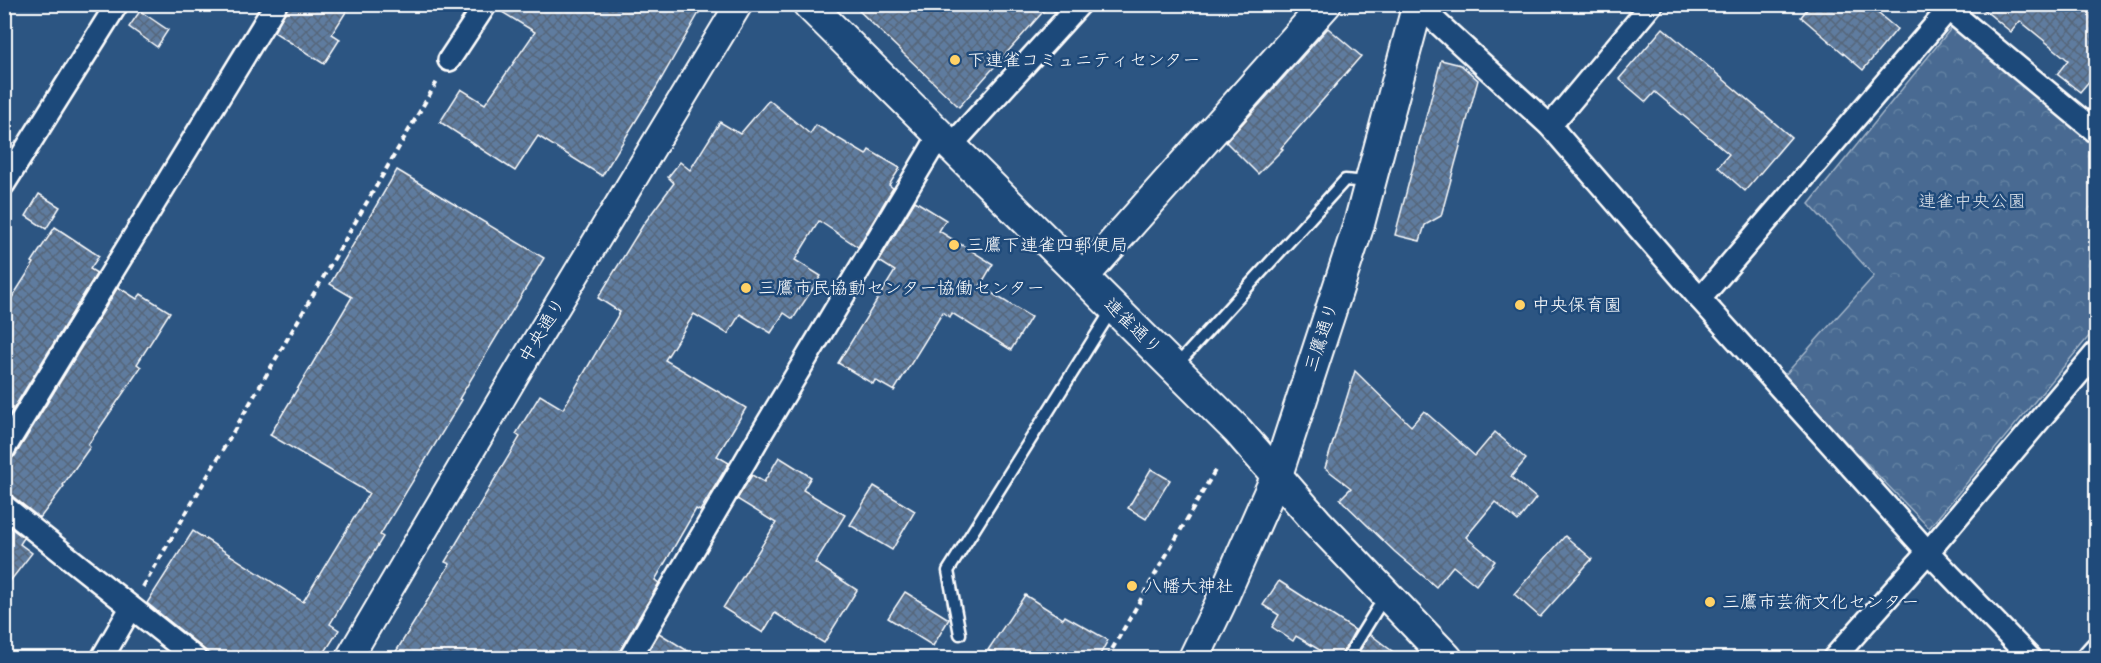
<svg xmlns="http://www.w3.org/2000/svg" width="2101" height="663" font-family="'Architects Daughter','Klee One',sans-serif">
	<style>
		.park { fill: url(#park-crowns); stroke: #a4b5c8; stroke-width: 1.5 }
		.building { fill: url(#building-cross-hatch); stroke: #fff; stroke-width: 1.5 }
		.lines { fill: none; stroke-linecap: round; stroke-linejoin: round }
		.service-casing { stroke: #fff; stroke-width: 15 }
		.minor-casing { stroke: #fff; stroke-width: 26 }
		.tertiary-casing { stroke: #fff; stroke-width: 30 }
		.secondary-casing { stroke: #fff; stroke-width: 34 }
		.path { stroke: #fff; stroke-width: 4; stroke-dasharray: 6 4.5; stroke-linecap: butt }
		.service { stroke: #1f4a7a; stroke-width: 10 }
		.minor { stroke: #1f4a7a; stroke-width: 21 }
		.tertiary { stroke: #1f4a7a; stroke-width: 26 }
		.secondary { stroke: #1f4a7a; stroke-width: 30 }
		.poi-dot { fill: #ffd166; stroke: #1f4a7a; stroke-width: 2 }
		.labels { text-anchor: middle; stroke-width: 5; stroke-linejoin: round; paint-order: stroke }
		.poi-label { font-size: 18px; fill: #fff; stroke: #1f4a7a; text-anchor: start }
		.park-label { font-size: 18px; fill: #dae1e9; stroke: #1f4a7a }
		.street-label { font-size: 18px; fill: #fff; stroke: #1f4a7a }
	</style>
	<defs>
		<pattern id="park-crowns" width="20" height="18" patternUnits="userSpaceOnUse" patternTransform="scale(1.5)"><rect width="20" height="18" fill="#486b92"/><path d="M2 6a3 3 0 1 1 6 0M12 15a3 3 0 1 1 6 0" fill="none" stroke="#6381a2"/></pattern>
		<pattern id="building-cross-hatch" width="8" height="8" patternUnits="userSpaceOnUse" patternTransform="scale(1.5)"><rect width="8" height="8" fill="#5e7c9f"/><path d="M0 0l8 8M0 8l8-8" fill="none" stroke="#56667a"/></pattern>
	</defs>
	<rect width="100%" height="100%" fill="#2c5582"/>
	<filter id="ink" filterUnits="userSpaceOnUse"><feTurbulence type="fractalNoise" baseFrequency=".0167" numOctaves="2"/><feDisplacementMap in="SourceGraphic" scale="12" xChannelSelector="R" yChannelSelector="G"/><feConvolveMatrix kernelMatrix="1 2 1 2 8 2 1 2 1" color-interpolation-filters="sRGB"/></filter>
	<g filter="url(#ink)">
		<!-- park -->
		<path class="park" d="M 1953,26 L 2096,143 L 2096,328 L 1929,528 L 1783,377 L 1874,276 L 1809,204 Z"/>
		<!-- building -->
		<g class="building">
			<path d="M 289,4 L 351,4 L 332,34 L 340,39 L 324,64 L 274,32 Z"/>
			<path d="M 499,4 L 704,4 L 656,88 L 602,176 L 538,136 L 515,171 L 440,122 L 461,89 L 485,104 L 535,32 L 497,9 Z"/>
			<path d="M 852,4 L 1049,4 L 1049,5 L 959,107 Z"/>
			<path d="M 1811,4 L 1868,5 L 1897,29 L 1863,70 L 1801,17 Z"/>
			<path d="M 1977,4 L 2085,4 L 2097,14 L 2097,72 L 2080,92 L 2057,74 L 2068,60 L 2020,21 L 2011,32 Z"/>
			<path d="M 140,11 L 168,30 L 157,47 L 129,27 Z"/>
			<path d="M 1328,28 L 1361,56 L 1281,148 L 1283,149 L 1258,174 L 1226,142 Z"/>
			<path d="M 1663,28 L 1791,137 L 1745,191 L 1718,167 L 1729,154 L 1655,92 L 1646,102 L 1619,79 Z"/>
			<path d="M 1441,60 L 1461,65 L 1478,80 L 1441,216 L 1425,225 L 1420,241 L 1395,235 Z"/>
			<path d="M 769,100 L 810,134 L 816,125 L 866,155 L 869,150 L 900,168 L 889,185 L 893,188 L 858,247 L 819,221 L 795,260 L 821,276 L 793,319 L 784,313 L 771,333 L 740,314 L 728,334 L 694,314 L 665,360 L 746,408 L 717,456 L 729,463 L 700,511 L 696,509 L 655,580 L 659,583 L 619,652 L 617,658 L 392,658 L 450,564 L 445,562 L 520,437 L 516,434 L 540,395 L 563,409 L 620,312 L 598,298 L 643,225 L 674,183 L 668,177 L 680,162 L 690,170 L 720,122 L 740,134 Z"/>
			<path d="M 397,170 L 544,258 L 459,399 L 462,400 L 380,535 L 383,537 L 330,624 L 339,630 L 321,658 L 215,658 L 147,603 L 193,531 L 303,602 L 369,493 L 270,435 L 352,297 L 330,284 Z"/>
			<path d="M 39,194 L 60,207 L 46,229 L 26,216 Z"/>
			<path d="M 915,201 L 946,220 L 939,231 L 993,264 L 980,286 L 1031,317 L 1011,350 L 952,313 L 950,317 L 943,312 L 894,391 L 875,380 L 873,384 L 838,363 L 895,271 L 879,261 Z"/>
			<path d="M 55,227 L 99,256 L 90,269 L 97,273 L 4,424 L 4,310 L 34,263 L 32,262 Z"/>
			<path d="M 118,287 L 137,299 L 141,294 L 170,312 L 137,364 L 141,367 L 88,445 L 90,447 L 63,485 L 64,486 L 40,518 L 12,496 L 4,493 L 4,462 L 15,456 Z"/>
			<path d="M 1355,371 L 1411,426 L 1424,411 L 1475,456 L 1495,432 L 1526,459 L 1511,477 L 1536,498 L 1518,521 L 1495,502 L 1466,537 L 1495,561 L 1476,585 L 1453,566 L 1436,587 L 1395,552 L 1340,499 L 1351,488 L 1325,468 Z"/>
			<path d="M 779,457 L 811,477 L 803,490 L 845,515 L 815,563 L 857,590 L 824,643 L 775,613 L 763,633 L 723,608 L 776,523 L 737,499 L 752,475 L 764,482 Z"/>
			<path d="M 1151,469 L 1170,480 L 1146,519 L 1128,508 Z"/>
			<path d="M 874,486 L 915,511 L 892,550 L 850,525 Z"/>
			<path d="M 4,523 L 24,538 L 20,544 L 32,553 L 4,589 Z"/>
			<path d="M 1565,536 L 1592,559 L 1540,617 L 1514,594 Z"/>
			<path d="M 1279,581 L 1355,630 L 1340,658 L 1333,658 L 1296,636 L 1293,641 L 1272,627 L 1279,615 L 1263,605 Z"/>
			<path d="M 905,592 L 949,619 L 933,646 L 888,618 Z"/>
			<path d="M 1025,595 L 1063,619 L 1065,616 L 1108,640 L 1098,658 L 1002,658 L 988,650 Z"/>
			<path d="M 659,633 L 699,658 L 644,658 Z"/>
			<path d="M 1370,634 L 1401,658 L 1355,658 Z"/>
		</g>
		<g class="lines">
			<defs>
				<g id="service">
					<path d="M 1056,4 L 1070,16"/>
					<path d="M 1175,367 L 1345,180 L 1367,182"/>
					<path d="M 960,634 L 948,571 L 1113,308"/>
					<path d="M 1347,658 L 1385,596"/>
				</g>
				<g id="minor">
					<path d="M 1418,5 L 1550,126 L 1700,299 L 1928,552 L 2030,658"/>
					<path d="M 1949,10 L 2096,132"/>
					<path d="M 449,60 L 486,4"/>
					<path d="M 1550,126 L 1652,4"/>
					<path d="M 950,147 L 1080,4"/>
					<path d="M 4,184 L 117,4"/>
					<path d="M 1700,299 L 1953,4"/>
					<path d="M 4,449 L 276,4"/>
					<path d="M 4,506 L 195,658"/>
					<path d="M 102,658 L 131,608"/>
					<path d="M 630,658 L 761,434 L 939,136"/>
					<path d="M 1834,658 L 1928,552 L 2096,353"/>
					<path d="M 2087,658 L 2096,648"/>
				</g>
				<path id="tertiary" d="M 349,658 L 525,359 L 739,4"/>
				<g id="secondary">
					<path d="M 808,4 L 1237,430 L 1317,522 L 1447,658"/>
					<path d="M 1083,277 L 1326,4"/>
					<path d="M 1194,658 L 1220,604 L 1277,475 L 1359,224 L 1418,4"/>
				</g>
			</defs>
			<!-- service casing -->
			<use href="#service" class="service-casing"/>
			<!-- minor casing -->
			<use href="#minor" class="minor-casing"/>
			<!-- tertiary casing -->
			<use href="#tertiary" class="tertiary-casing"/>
			<!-- secondary casing -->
			<use href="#secondary" class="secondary-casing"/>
			<!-- path -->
			<g class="path">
				<path d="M 143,587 L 438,80"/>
				<path d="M 1107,658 L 1217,467"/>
			</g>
			<!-- service -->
			<use href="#service" class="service"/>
			<!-- minor -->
			<use href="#minor" class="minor"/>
			<!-- tertiary -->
			<use href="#tertiary" class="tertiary"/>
			<!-- secondary -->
			<use href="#secondary" class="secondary"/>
		</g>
	</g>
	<!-- markers -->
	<g class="poi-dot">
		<circle cx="955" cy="60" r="6"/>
		<circle cx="954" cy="245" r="6"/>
		<circle cx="746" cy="288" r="6"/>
		<circle cx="1520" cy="305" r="6"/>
		<circle cx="1132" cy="586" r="6"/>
		<circle cx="1710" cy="602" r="6"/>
	</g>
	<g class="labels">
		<!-- poi labels -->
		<g class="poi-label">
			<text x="967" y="66">下連雀コミュニティセンター</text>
			<text x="966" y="251">三鷹下連雀四郵便局</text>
			<text x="758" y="294">三鷹市民協動センター協働センター</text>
			<text x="1532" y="311">中央保育園</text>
			<text x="1144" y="592">八幡大神社</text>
			<text x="1722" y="608">三鷹市芸術文化センター</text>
		</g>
		<!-- park labels -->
		<g class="park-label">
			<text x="1972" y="207">連雀中央公園</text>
		</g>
		<!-- street labels -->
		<g class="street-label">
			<text transform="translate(1133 326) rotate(44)" y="6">連雀通り</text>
			<text transform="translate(542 330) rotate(-59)" y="6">中央通り</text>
			<text transform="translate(1321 337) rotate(-72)" y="6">三鷹通り</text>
		</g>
	</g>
	<!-- margin -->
	<rect width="2101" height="663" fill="none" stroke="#1f4a7a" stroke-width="24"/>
	<rect x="12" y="12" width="2077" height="639" fill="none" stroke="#fff" stroke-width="2" filter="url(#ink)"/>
</svg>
